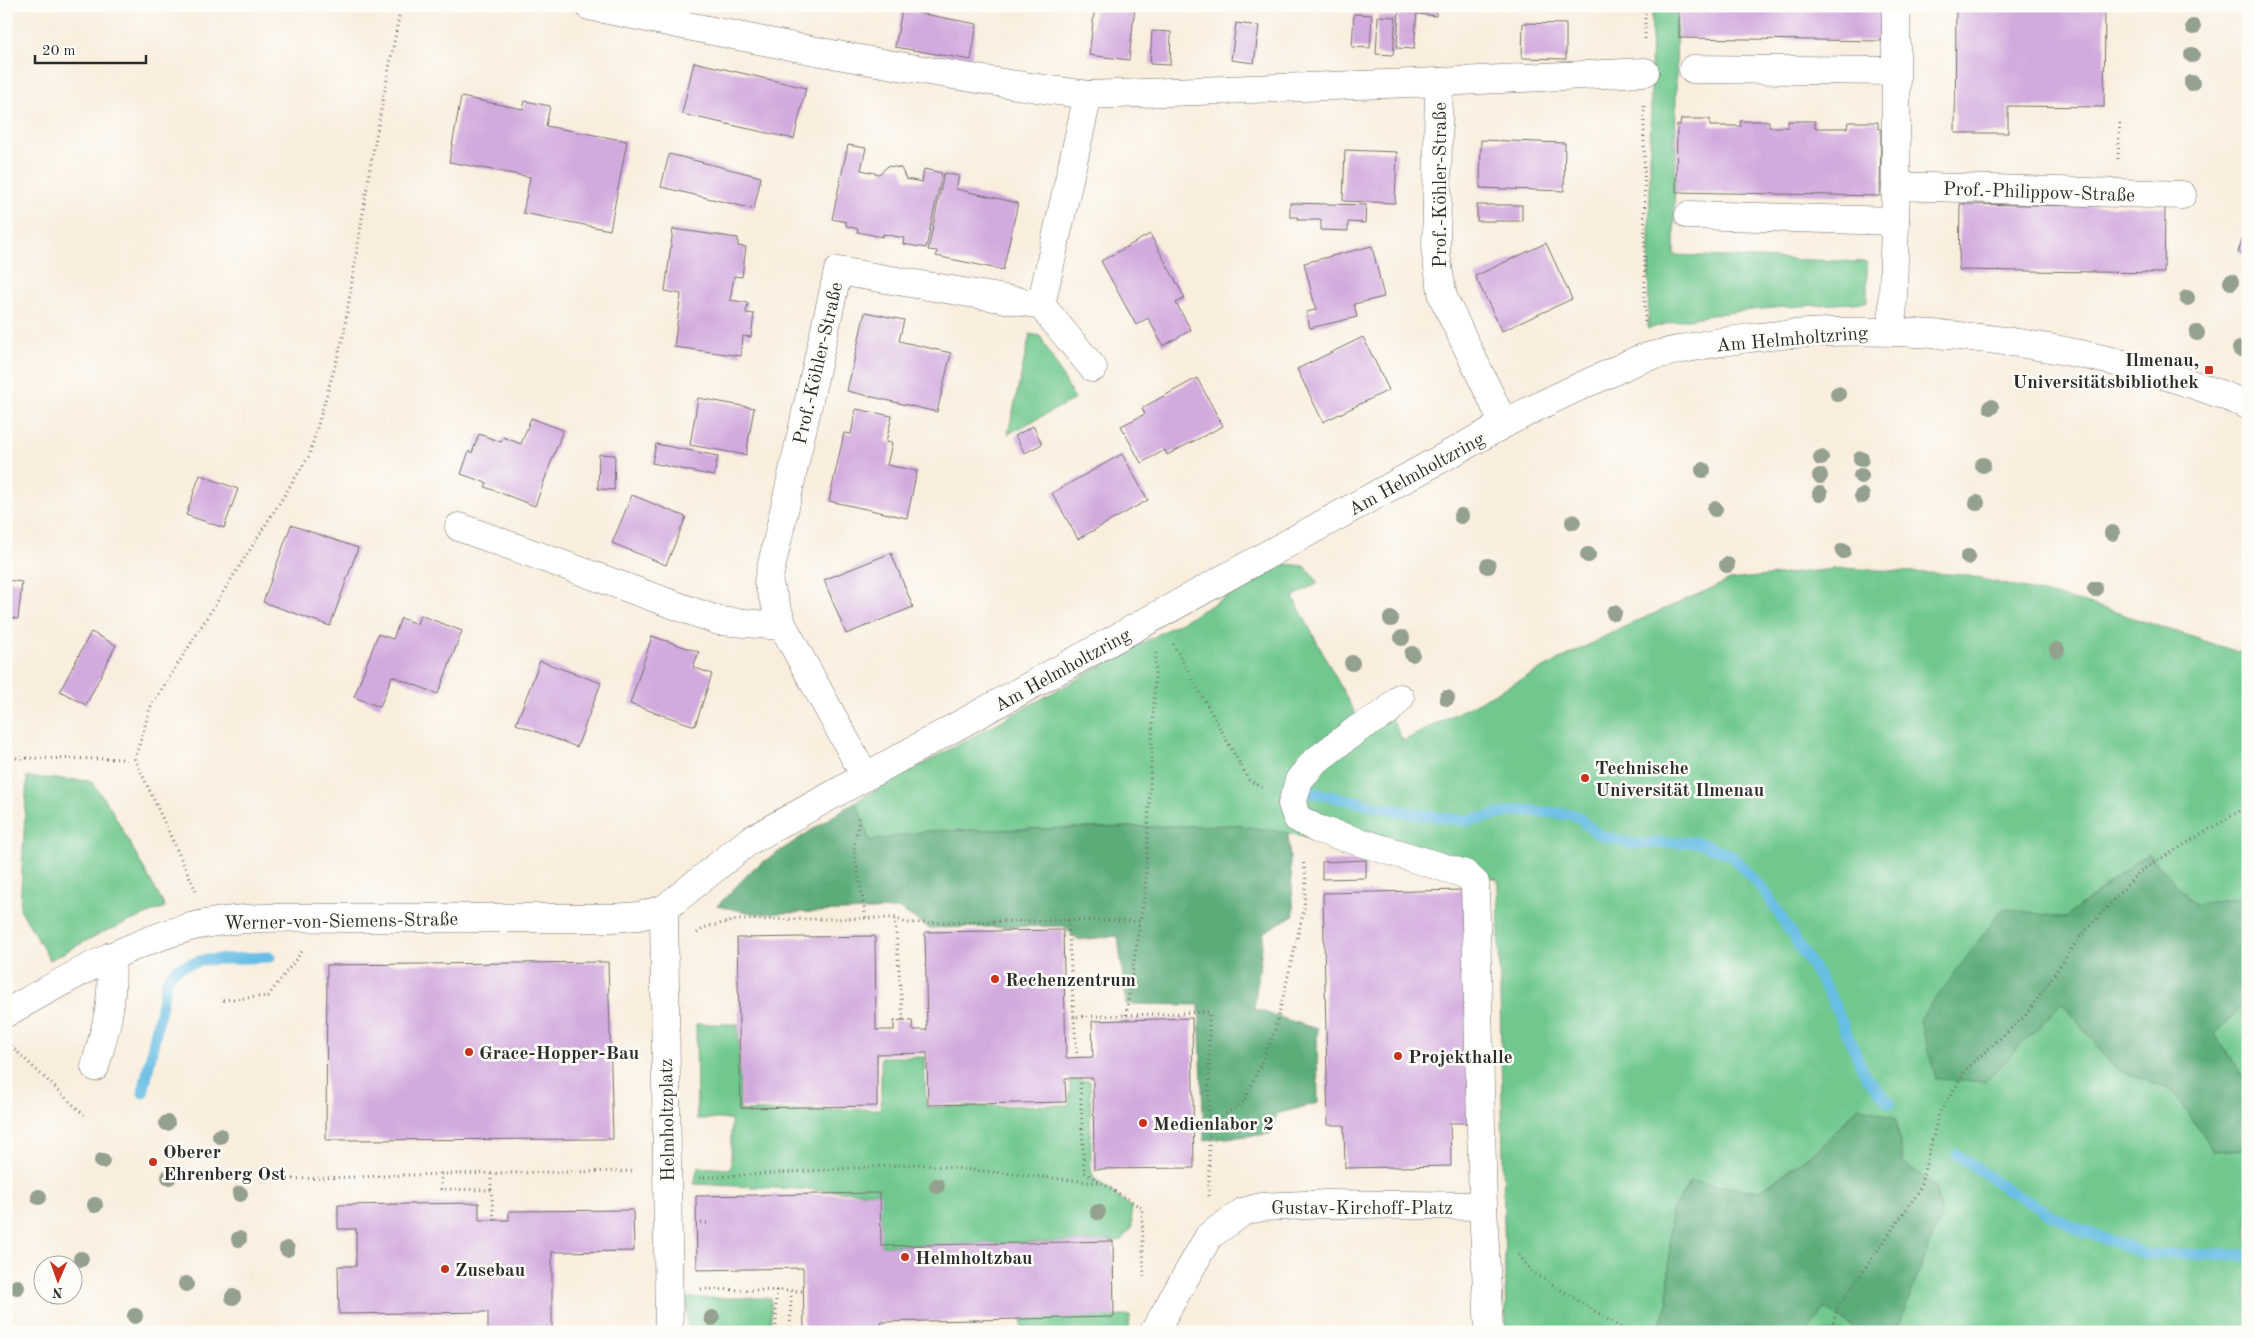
<svg xmlns="http://www.w3.org/2000/svg" width="2254" height="1338" font-family="'Old Standard TT',serif">
	<style>
		.green { fill: #6fc88f; stroke: #4d7a5d }
		.forest { fill: #5bac7a; stroke: #436c52 }
		.lines { fill: none; stroke-linecap: round; stroke-linejoin: round }
		.stream { stroke: #67bee4; stroke-width: 11 }
		.building { fill: #d2abde }
		.minor-casing { stroke: #736f6a; stroke-width: 29 }
		.path { stroke: #736f6a; stroke-width: 3; stroke-dasharray: 1 4; stroke-linecap: butt }
		.minor { stroke: #fff; stroke-width: 28 }
		.tree { fill: #95a18f }
		.poi-dot { fill: #c8321e; stroke: #fdfcf7; stroke-width: 2 }
		.labels { text-anchor: middle; stroke-width: 5; stroke-linejoin: round; paint-order: stroke }
		.street-label { font-size: 19px; fill: #2b2b2b; stroke: #fdfcf7 }
		.poi-label { font-size: 19px; font-weight: bold; fill: #2b2b2b; stroke: #fdfcf7; text-anchor: start }
	</style>
	<rect width="100%" height="100%" fill="#fdfcf7"/>
	<filter id="ink" filterUnits="userSpaceOnUse"><feTurbulence type="fractalNoise" baseFrequency=".02" numOctaves="2"/><feDisplacementMap in="SourceGraphic" scale="10" xChannelSelector="R" yChannelSelector="G"/><feConvolveMatrix kernelMatrix="1 2 1 2 8 2 1 2 1" color-interpolation-filters="sRGB"/></filter>
	<filter id="wash" filterUnits="userSpaceOnUse"><feTurbulence type="fractalNoise" baseFrequency=".0096" numOctaves="4" result="noise"/><feDisplacementMap in="SourceGraphic" scale="20" xChannelSelector="R" yChannelSelector="G"/><feGaussianBlur stdDeviation="1.12" result="paint"/><feColorMatrix in="noise" values="0 0 0 0 0 0 0 0 0 0 0 0 0 0 0 0 0 1.4 0 .05"/><feComposite in="paint" operator="in"/></filter>
	<g filter="url(#wash)">
		<rect width="100%" height="100%" fill="#f9eede"/>
		<!-- green -->
		<g class="green">
			<path d="M 1652,6 L 1677,6 L 1674,255 L 1867,262 L 1867,302 C 1794,307 1718,308 1648,329 Z"/>
			<path d="M 1030,334 L 1040,336 L 1075,399 L 1008,434 Z"/>
			<path d="M 1286,564 L 1305,566 L 1318,582 L 1293,597 L 1358,719 L 1385,705 L 1403,741 L 1615,631 L 1730,580 L 1843,568 L 1965,575 L 2090,604 L 2248,655 L 2248,897 L 2195,905 L 2148,853 L 2065,918 L 2003,909 L 1985,1082 L 2062,1003 L 2117,1070 L 2173,1090 L 2213,1150 L 2248,1149 L 2248,1332 L 1883,1332 L 1899,1324 L 1935,1186 L 1903,1162 L 1896,1119 L 1859,1106 L 1821,1147 L 1759,1191 L 1690,1182 L 1671,1212 L 1668,1302 L 1656,1332 L 1506,1332 L 1498,879 L 1288,833 L 1234,825 L 928,831 L 870,841 L 856,801 Z"/>
			<path d="M 27,777 L 91,781 L 110,807 L 165,907 L 101,933 L 50,960 L 20,909 Z"/>
			<path d="M 2248,1001 L 2248,1077 L 2243,1078 L 2215,1034 Z"/>
			<path d="M 696,1024 L 738,1024 L 740,1111 L 881,1109 L 881,1057 L 924,1057 L 926,1107 L 1069,1105 L 1070,1080 L 1090,1081 L 1091,1169 L 1094,1178 L 1131,1207 L 1132,1227 L 1122,1240 L 1113,1241 L 881,1246 L 879,1193 L 694,1184 L 698,1167 L 731,1169 L 731,1119 L 697,1119 Z"/>
			<rect x="687" y="1298" width="84" height="34"/>
			<path d="M 1825,1308 L 1860,1332 L 1809,1332 Z"/>
			<path d="M 1130,1316 L 1129,1332 L 1022,1332 L 1022,1318 Z"/>
		</g>
		<!-- forest -->
		<g class="forest">
			<path d="M 856,801 L 870,841 L 928,831 L 1234,825 L 1288,833 L 1294,915 L 1264,932 L 1254,1009 L 1317,1029 L 1318,1103 L 1277,1114 L 1270,1134 L 1204,1140 L 1199,1005 L 1126,1004 L 1118,936 L 1077,940 L 1064,926 L 929,928 L 900,909 L 757,914 L 717,906 L 754,868 Z"/>
			<path d="M 2148,853 L 2195,905 L 2248,897 L 2248,1001 L 2215,1034 L 2243,1078 L 2248,1077 L 2248,1149 L 2213,1151 L 2173,1090 L 2117,1070 L 2062,1003 L 1985,1082 L 1936,1079 L 1920,1020 L 2003,908 L 2065,918 Z"/>
			<path d="M 1859,1106 L 1896,1119 L 1903,1162 L 1935,1186 L 1941,1216 L 1899,1324 C 1863,1338 1855,1328 1825,1308 L 1809,1332 L 1656,1332 L 1668,1302 L 1671,1212 L 1691,1182 L 1760,1191 L 1821,1147 Z"/>
		</g>
		<g class="lines">
			<!-- stream -->
			<g class="stream">
				<path d="M 1305,791 L 1410,813 L 1466,821 L 1520,810 L 1575,815 L 1599,835 L 1633,844 L 1697,842 L 1731,855 L 1766,893 L 1830,995 L 1866,1077 L 1890,1103"/>
				<path d="M 143,1093 L 167,980 L 177,968 L 203,960 L 270,957"/>
				<path d="M 1957,1155 L 2013,1193 L 2073,1227 L 2147,1254 L 2248,1255"/>
			</g>
		</g>
		<g id="blocks">
			<!-- building -->
			<g class="building">
				<path d="M 1095,6 L 1135,6 L 1129,60 L 1089,55 Z"/>
				<path d="M 1419,6 L 1436,6 L 1436,16 L 1418,14 Z"/>
				<path d="M 1679,6 L 1883,6 L 1882,41 L 1679,38 Z"/>
				<path d="M 1956,6 L 2105,6 L 2104,107 L 2008,106 L 2008,133 L 1955,133 Z"/>
				<path d="M 902,10 L 977,24 L 971,60 L 895,47 Z"/>
				<path d="M 1399,10 L 1417,11 L 1414,49 L 1397,48 Z"/>
				<path d="M 1354,14 L 1372,15 L 1370,48 L 1352,47 Z"/>
				<path d="M 1378,16 L 1396,17 L 1393,55 L 1376,54 Z"/>
				<path d="M 1236,23 L 1259,26 L 1254,63 L 1231,60 Z"/>
				<path d="M 1523,23 L 1566,24 L 1566,59 L 1522,58 Z"/>
				<path d="M 1152,31 L 1171,32 L 1170,65 L 1150,64 Z"/>
				<path d="M 694,62 L 806,88 L 794,139 L 682,114 Z"/>
				<path d="M 461,97 L 523,109 L 525,101 L 550,106 L 546,126 L 627,141 L 610,230 L 523,213 L 530,177 L 449,162 Z"/>
				<path d="M 1681,119 L 1710,119 L 1710,126 L 1741,126 L 1740,121 L 1769,121 L 1769,127 L 1788,127 L 1788,121 L 1815,121 L 1815,128 L 1847,128 L 1848,122 L 1878,122 L 1878,129 L 1881,129 L 1880,196 L 1676,192 L 1677,125 L 1680,125 Z"/>
				<path d="M 1481,140 L 1565,143 L 1564,191 L 1480,188 Z"/>
				<path d="M 848,145 L 866,148 L 861,170 L 879,174 L 888,166 L 901,168 L 906,179 L 922,182 L 924,169 L 942,173 L 926,248 L 903,244 L 904,238 L 883,234 L 883,237 L 857,232 L 858,229 L 846,226 L 846,222 L 832,219 Z"/>
				<path d="M 1345,150 L 1397,152 L 1395,203 L 1343,201 Z"/>
				<path d="M 669,154 L 761,177 L 754,209 L 661,187 Z"/>
				<path d="M 944,173 L 959,176 L 956,189 L 1018,203 L 1003,270 L 936,256 L 937,251 L 928,250 Z"/>
				<path d="M 1290,203 L 1366,205 L 1365,223 L 1348,222 L 1348,231 L 1321,230 L 1321,220 L 1298,220 L 1298,217 L 1290,217 Z"/>
				<path d="M 1960,204 L 2165,207 L 2164,273 L 1959,270 Z"/>
				<rect x="1477" y="205" width="45" height="16"/>
				<path d="M 2247,224 L 2248,225 L 2248,256 L 2238,252 Z"/>
				<path d="M 673,229 L 738,238 L 738,246 L 746,247 L 742,277 L 734,276 L 730,300 L 748,303 L 746,313 L 754,314 L 751,337 L 743,336 L 741,356 L 674,347 L 681,294 L 665,291 Z"/>
				<path d="M 1150,234 L 1185,298 L 1176,303 L 1191,330 L 1163,346 L 1148,318 L 1136,325 L 1101,261 Z"/>
				<path d="M 1546,243 L 1572,299 L 1502,331 L 1475,276 Z"/>
				<path d="M 1372,246 L 1384,297 L 1354,304 L 1357,317 L 1310,328 L 1306,312 L 1316,310 L 1304,263 Z"/>
				<path d="M 865,312 L 904,320 L 899,341 L 951,353 L 937,412 L 847,391 Z"/>
				<path d="M 1363,337 L 1389,390 L 1323,422 L 1297,369 Z"/>
				<path d="M 1197,378 L 1223,426 L 1167,455 L 1165,450 L 1141,463 L 1121,426 L 1145,414 L 1142,408 Z"/>
				<path d="M 698,398 L 754,408 L 746,455 L 690,445 Z"/>
				<path d="M 856,409 L 892,416 L 886,442 L 892,443 L 887,465 L 917,471 L 907,518 L 829,501 L 844,433 L 851,434 Z"/>
				<path d="M 531,418 L 563,430 L 535,506 L 485,487 L 487,483 L 461,474 L 469,451 L 472,453 L 479,434 L 501,442 L 503,437 L 521,444 Z"/>
				<path d="M 1033,426 L 1042,444 L 1025,453 L 1015,436 Z"/>
				<path d="M 656,444 L 718,456 L 714,476 L 652,463 Z"/>
				<path d="M 599,454 L 615,455 L 614,490 L 598,489 Z"/>
				<path d="M 1122,454 L 1148,500 L 1078,539 L 1052,493 Z"/>
				<path d="M 200,475 L 238,489 L 224,528 L 186,515 Z"/>
				<path d="M 632,495 L 686,517 L 666,565 L 612,543 Z"/>
				<path d="M 291,525 L 358,548 L 330,626 L 263,602 Z"/>
				<path d="M 891,553 L 913,607 L 846,634 L 824,580 Z"/>
				<path d="M 6,580 L 22,582 L 18,619 L 6,617 Z"/>
				<path d="M 420,615 L 462,631 L 438,694 L 392,676 L 380,707 L 354,697 L 378,634 L 393,639 L 401,618 L 417,624 Z"/>
				<path d="M 91,632 L 116,645 L 86,705 L 60,691 Z"/>
				<path d="M 652,636 L 699,652 L 693,667 L 712,674 L 695,726 L 630,704 Z"/>
				<path d="M 540,661 L 601,683 L 577,747 L 516,724 Z"/>
				<path d="M 1366,860 L 1366,878 L 1322,879 L 1322,862 Z"/>
				<path d="M 1465,890 L 1470,1123 L 1450,1123 L 1451,1166 L 1345,1168 L 1344,1125 L 1328,1125 L 1323,893 Z"/>
				<path d="M 1063,930 L 1066,1058 L 1093,1057 L 1092,1021 L 1192,1018 L 1194,1168 L 1094,1169 L 1093,1078 L 1065,1078 L 1066,1102 L 928,1105 L 927,1053 L 877,1054 L 877,1106 L 741,1108 L 737,938 L 875,936 L 876,1030 L 894,1030 L 894,1021 L 903,1020 L 912,1021 L 913,1030 L 927,1030 L 925,932 Z"/>
				<path d="M 608,962 L 613,1139 L 326,1140 L 327,965 Z"/>
				<path d="M 880,1193 L 881,1246 L 1113,1241 L 1114,1317 L 881,1322 L 882,1332 L 804,1332 L 803,1268 L 697,1270 L 696,1196 Z"/>
				<path d="M 479,1203 L 479,1220 L 509,1220 L 509,1211 L 633,1210 L 634,1251 L 552,1252 L 552,1332 L 488,1332 L 488,1312 L 339,1314 L 338,1266 L 356,1266 L 356,1229 L 338,1229 L 338,1205 Z"/>
			</g>
		</g>
	</g>
	<g filter="url(#ink)">
		<use href="#blocks" fill-opacity="0" stroke="#736f6a" stroke-width="1"/>
		<g class="lines">
			<defs>
				<g id="minor">
					<path d="M 589,6 C 755,40 920,73 1088,95"/>
					<path d="M 1693,69 L 1895,71"/>
					<path d="M 1439,82 L 1645,72"/>
					<path d="M 1896,186 L 2182,195"/>
					<path d="M 1689,215 L 1895,221"/>
					<path d="M 1041,305 L 1093,368"/>
					<path d="M 1892,330 L 1896,186 L 1896,6"/>
					<path d="M 459,527 L 719,621 L 783,626"/>
					<path d="M 1400,698 L 1387,712 L 1359,728 L 1314,762 L 1299,780 L 1292,804 L 1297,818 L 1317,829 L 1465,874 L 1475,883 L 1483,1206 L 1489,1332"/>
					<path d="M 865,776 L 783,626 L 768,582 L 838,271 L 1041,305 L 1088,95 L 1439,82 L 1436,255 L 1443,297 L 1504,424"/>
					<path d="M 664,909 L 669,1332"/>
					<path d="M 6,1013 C 65,980 124,945 190,927 C 241,914 307,918 360,918 C 444,918 529,918 613,918 L 639,916 L 664,909 L 749,841 L 1504,424 C 1538,406 1573,389 1608,374 C 1621,368 1634,360 1647,357 C 1838,309 2067,331 2248,405"/>
					<path d="M 95,1067 C 107,1024 114,1001 111,956"/>
					<path d="M 1154,1332 L 1209,1236 L 1243,1212 L 1261,1207 L 1327,1204 L 1483,1206"/>
				</g>
			</defs>
			<!-- minor casing -->
			<use href="#minor" class="minor-casing"/>
			<!-- path -->
			<g class="path">
				<path d="M 6,14 L 20,6"/>
				<path d="M 1645,39 L 1645,6"/>
				<path d="M 1644,106 L 1645,324"/>
				<path d="M 2118,159 L 2120,120"/>
				<path d="M 1173,644 L 1249,780 L 1263,788"/>
				<path d="M 6,758 L 135,759"/>
				<path d="M 859,818 L 854,849 L 866,919"/>
				<path d="M 196,891 L 135,759 L 150,708 L 309,456 L 343,338 L 370,168 L 401,6"/>
				<path d="M 895,919 L 903,1020"/>
				<path d="M 1068,920 L 1140,921 L 1145,895 L 1156,653"/>
				<path d="M 697,933 L 706,927 L 737,920 L 895,918 L 906,923 L 1068,920 L 1074,1017 L 1209,1012 L 1209,1196"/>
				<path d="M 223,1000 L 268,996 L 303,950"/>
				<path d="M 1126,1015 L 1140,921"/>
				<path d="M 1074,1017 L 1077,1057"/>
				<path d="M 11,1046 L 84,1115"/>
				<path d="M 1080,1078 L 1084,1172 L 1142,1208 L 1144,1279"/>
				<path d="M 1209,1125 L 1244,1102 L 1275,1031 L 1304,909 L 1306,877 L 1303,859"/>
				<path d="M 699,1178 L 916,1164 L 1100,1183"/>
				<path d="M 263,1180 L 441,1174"/>
				<path d="M 491,1190 L 491,1174"/>
				<path d="M 494,1220 L 491,1190 L 441,1189 L 441,1174 L 634,1171"/>
				<path d="M 701,1223 L 710,1223"/>
				<path d="M 1519,1255 L 1531,1271 L 1628,1332"/>
				<path d="M 701,1289 L 803,1291"/>
				<path d="M 776,1290 L 776,1332"/>
				<path d="M 974,1320 L 975,1332"/>
				<path d="M 790,1332 L 791,1289"/>
				<path d="M 1830,1332 L 1838,1307 L 1919,1191 L 1939,1113 L 1968,1067 L 2025,1016 L 2080,937 L 2139,872 L 2248,806"/>
			</g>
			<!-- minor -->
			<use href="#minor" class="minor"/>
		</g>
		<!-- trees -->
		<g class="tree">
			<circle cx="2193" cy="27" r="8"/>
			<circle cx="2192" cy="55" r="8"/>
			<circle cx="2192" cy="83" r="8"/>
			<circle cx="2231" cy="282" r="8"/>
			<circle cx="2187" cy="298" r="8"/>
			<circle cx="2197" cy="333" r="8"/>
			<circle cx="2240" cy="349" r="8"/>
			<circle cx="1838" cy="394" r="8"/>
			<circle cx="1991" cy="407" r="8"/>
			<circle cx="1821" cy="458" r="8"/>
			<circle cx="1861" cy="459" r="8"/>
			<circle cx="1983" cy="465" r="8"/>
			<circle cx="1703" cy="470" r="8"/>
			<circle cx="1820" cy="476" r="8"/>
			<circle cx="1861" cy="476" r="8"/>
			<circle cx="1820" cy="494" r="8"/>
			<circle cx="1862" cy="496" r="8"/>
			<circle cx="1977" cy="503" r="8"/>
			<circle cx="1715" cy="509" r="8"/>
			<circle cx="1461" cy="516" r="8"/>
			<circle cx="1573" cy="522" r="8"/>
			<circle cx="2112" cy="533" r="8"/>
			<circle cx="1843" cy="551" r="8"/>
			<circle cx="1588" cy="555" r="8"/>
			<circle cx="1968" cy="557" r="8"/>
			<circle cx="1727" cy="565" r="8"/>
			<circle cx="1488" cy="566" r="8"/>
			<circle cx="2095" cy="589" r="8"/>
			<circle cx="1614" cy="613" r="8"/>
			<circle cx="1391" cy="619" r="8"/>
			<circle cx="1402" cy="638" r="8"/>
			<circle cx="2057" cy="650" r="8"/>
			<circle cx="1412" cy="654" r="8"/>
			<circle cx="1352" cy="663" r="8"/>
			<circle cx="1447" cy="698" r="8"/>
			<circle cx="167" cy="1123" r="8"/>
			<circle cx="220" cy="1136" r="8"/>
			<circle cx="102" cy="1161" r="8"/>
			<circle cx="169" cy="1177" r="8"/>
			<circle cx="937" cy="1186" r="8"/>
			<circle cx="240" cy="1194" r="8"/>
			<circle cx="39" cy="1197" r="8"/>
			<circle cx="95" cy="1205" r="8"/>
			<circle cx="1098" cy="1212" r="8"/>
			<circle cx="239" cy="1239" r="8"/>
			<circle cx="287" cy="1249" r="8"/>
			<circle cx="81" cy="1259" r="8"/>
			<circle cx="186" cy="1284" r="8"/>
			<circle cx="17" cy="1287" r="8"/>
			<circle cx="233" cy="1297" r="8"/>
			<circle cx="135" cy="1316" r="8"/>
			<circle cx="712" cy="1318" r="8"/>
		</g>
	</g>
	<!-- markers -->
	<g class="poi-dot">
		<rect x="2204" y="365" width="10" height="10" rx="2.5"/>
		<circle cx="1585" cy="778" r="5"/>
		<circle cx="995" cy="979" r="5"/>
		<circle cx="469" cy="1052" r="5"/>
		<circle cx="1398" cy="1056" r="5"/>
		<circle cx="1143" cy="1123" r="5"/>
		<circle cx="153" cy="1162" r="5"/>
		<circle cx="905" cy="1257" r="5"/>
		<circle cx="445" cy="1269" r="5"/>
	</g>
	<g class="labels">
		<!-- street labels -->
		<g class="street-label">
			<text transform="translate(1439 185) rotate(-90)" y="7">Prof.-Köhler-Straße</text>
			<text transform="translate(2039 191) rotate(2)" y="7">Prof.-Philippow-Straße</text>
			<text transform="translate(1792 338) rotate(-5)" y="7">Am Helmholtzring</text>
			<text transform="translate(817 363) rotate(-77)" y="7">Prof.-Köhler-Straße</text>
			<text transform="translate(1416 473) rotate(-29)" y="7">Am Helmholtzring</text>
			<text transform="translate(1062 669) rotate(-29)" y="7">Am Helmholtzring</text>
			<text transform="translate(341 920) rotate(-1)" y="7">Werner-von-Siemens-Straße</text>
			<text transform="translate(666 1120) rotate(-91)" y="7">Helmholtzplatz</text>
			<text x="1362" y="1214">Gustav-Kirchoff-Platz</text>
		</g>
		<!-- poi labels -->
		<g class="poi-label">
			<text x="2199" y="366" text-anchor="end">Ilmenau,<tspan x="2199" dy="22">Universitätsbibliothek</tspan></text>
			<text x="1595" y="774">Technische<tspan x="1595" dy="22">Universität Ilmenau</tspan></text>
			<text x="1005" y="986">Rechenzentrum</text>
			<text x="479" y="1059">Grace-Hopper-Bau</text>
			<text x="1408" y="1063">Projekthalle</text>
			<text x="1153" y="1130">Medienlabor 2</text>
			<text x="163" y="1158">Oberer<tspan x="163" dy="22">Ehrenberg Ost</tspan></text>
			<text x="915" y="1264">Helmholtzbau</text>
			<text x="455" y="1276">Zusebau</text>
		</g>
	</g>
	<!-- margin -->
	<rect width="2254" height="1338" fill="none" stroke="#fdfcf7" stroke-width="25"/>
	<!-- north arrow -->
	<g transform="translate(58 1280) rotate(182)"><circle r="24" fill="#fdfcf7" stroke="#a9a8a5"/>
	<path d="M0-4L9 19L0 12L-9 19Z" fill="#c8321e"/>
	<text y="-8" font-size="14" font-weight="bold" text-anchor="middle" fill="#2b2b2b">N</text>
	</g>
	<!-- scale -->
	<path d="M35 55v8h111v-8" fill="none" stroke="#2b2b2b" stroke-width="2.5"/>
	<text x="42" y="55" font-size="15" fill="#2b2b2b" stroke="#fdfcf7" stroke-width="4" paint-order="stroke">20 m</text>
</svg>
